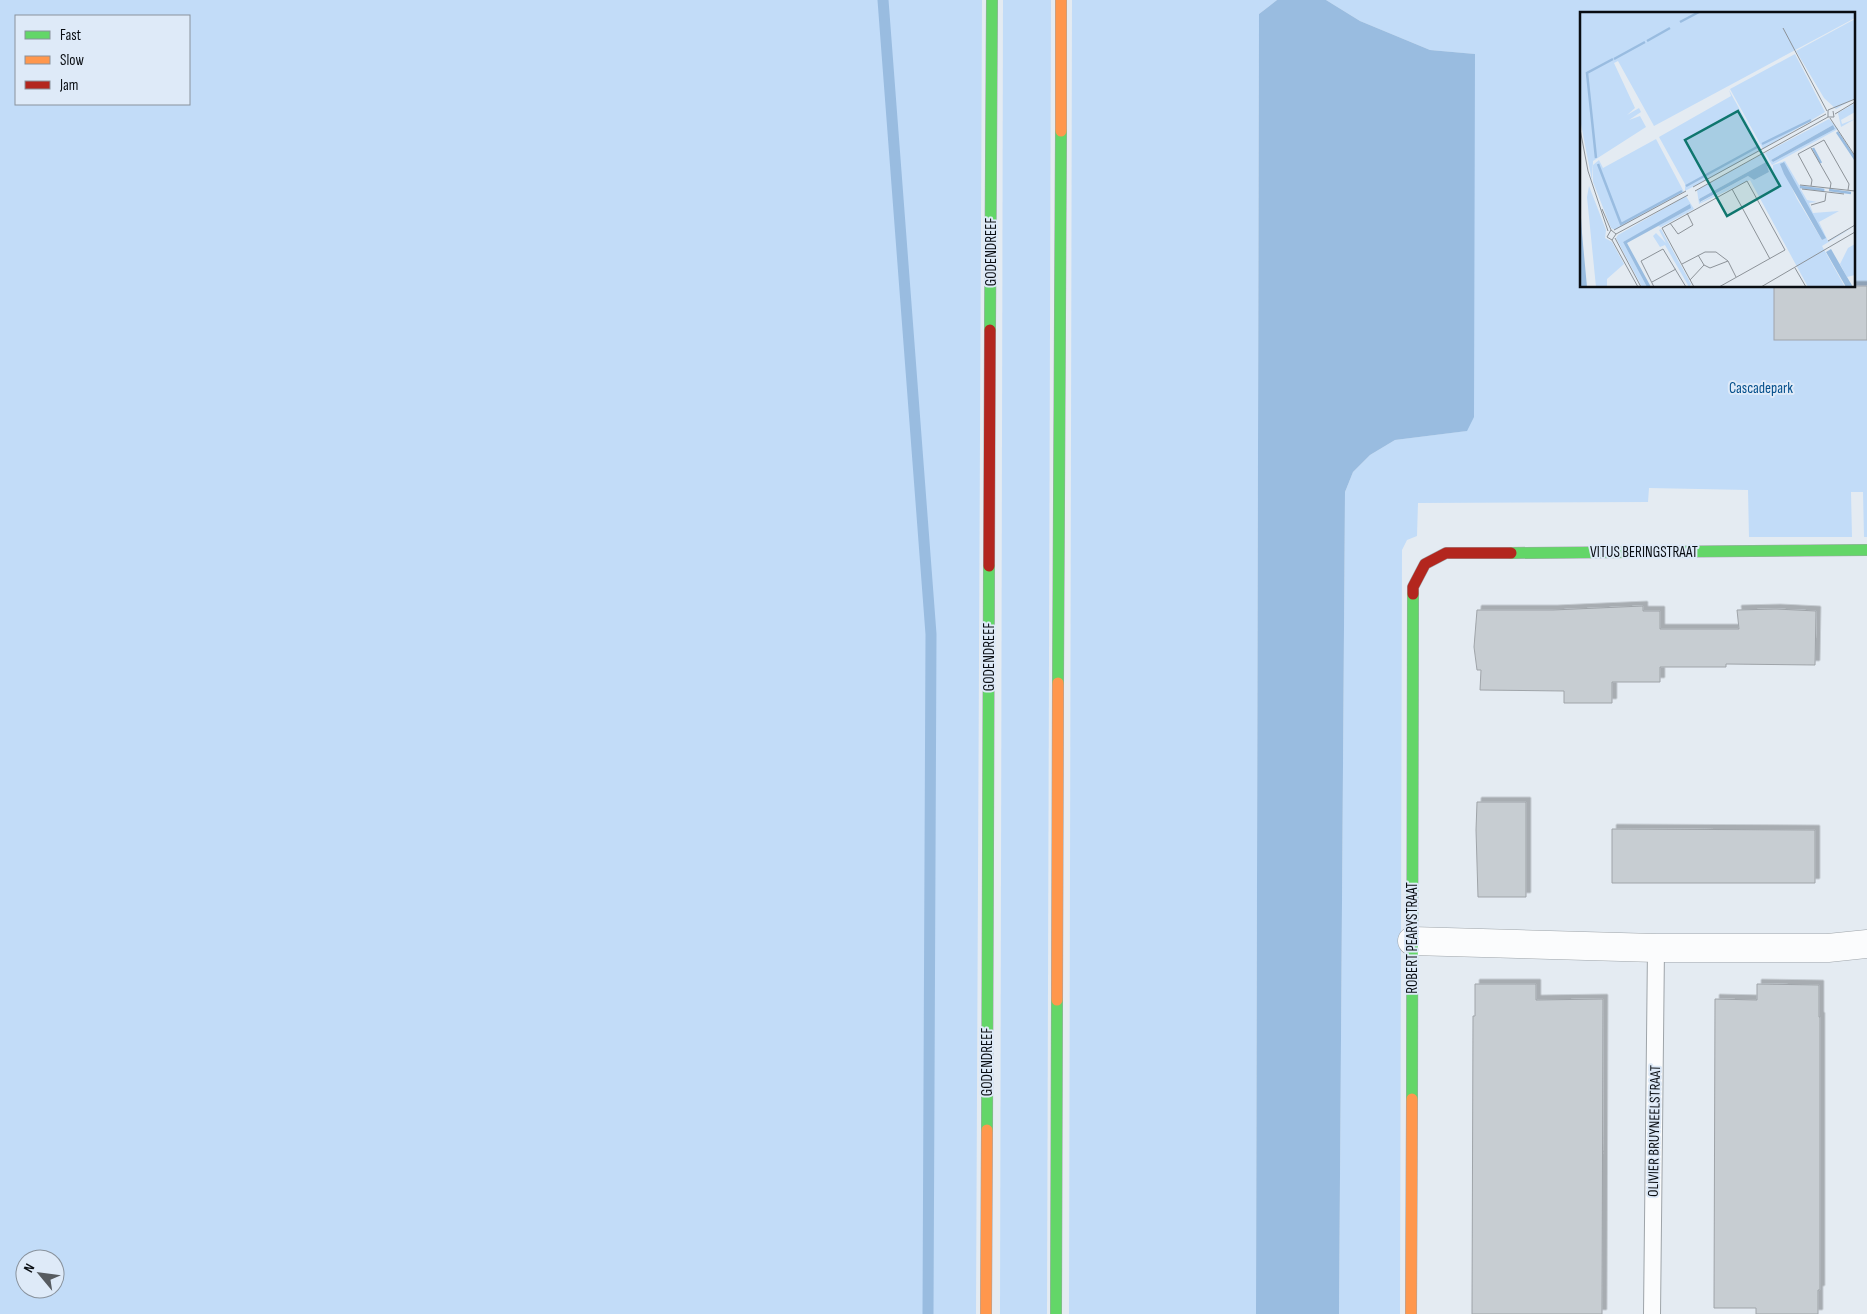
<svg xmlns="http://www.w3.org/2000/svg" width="1867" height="1314" font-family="'Sofia Sans Condensed',sans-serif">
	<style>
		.green { fill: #c2dcf8; fill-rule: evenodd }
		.water { fill: #99bce0 }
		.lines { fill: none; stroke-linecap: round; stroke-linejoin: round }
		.stream { stroke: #99bce0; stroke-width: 11 }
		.building { fill: #c7cdd2; stroke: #9fa4a9; filter: url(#shadow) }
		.lane-casing { stroke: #9ea4a9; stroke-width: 18 }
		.street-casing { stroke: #9ea4a9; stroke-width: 29 }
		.fast-casing { stroke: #9ea4a9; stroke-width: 12 }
		.slow-casing { stroke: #9ea4a9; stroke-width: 12 }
		.jam-casing { stroke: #9ea4a9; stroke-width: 12 }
		.lane { stroke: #fbfcfd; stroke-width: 16 }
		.street { stroke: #fbfcfd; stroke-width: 28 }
		.fast { stroke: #63d668; stroke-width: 11 }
		.slow { stroke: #ff974d; stroke-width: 11 }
		.jam { stroke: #b3261e; stroke-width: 11 }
		.labels { text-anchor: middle; stroke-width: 4; stroke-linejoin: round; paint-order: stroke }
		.street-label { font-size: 15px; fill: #090d12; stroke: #deeaf8 }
		.park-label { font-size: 15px; fill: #044f8b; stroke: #deeaf8 }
		.inset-river { fill: none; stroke: #99bce0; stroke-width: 2.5 }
		.inset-road { fill: none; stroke: #8c9298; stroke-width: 1 }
		.view { fill: #0f766e; fill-opacity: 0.15; stroke: #0f766e; stroke-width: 2.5 }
		.inset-edge { fill: none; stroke: #090d12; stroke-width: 2.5 }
	</style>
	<defs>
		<filter id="shadow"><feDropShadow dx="4.5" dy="-4.5" stdDeviation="0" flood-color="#0004"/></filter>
	</defs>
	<rect width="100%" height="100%" fill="#e4ebf2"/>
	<!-- green -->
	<g class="green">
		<path d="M 0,0 L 982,0 L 976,1314 L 0,1314 ZM 16,16 L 189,16 L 189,104 L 16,104 ZM 25,1259 L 55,1259 L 55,1289 L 25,1289 Z"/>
		<path d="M 1003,0 L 1051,0 L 1047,1314 L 1000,1314 Z"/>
		<path d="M 1072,0 L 1277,0 L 1259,14 L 1256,1314 L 1069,1314 Z"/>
		<path d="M 1326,0 L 1867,0 L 1867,537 L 1864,537 L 1863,492 L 1851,492 L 1852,537 L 1749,537 L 1748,490 L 1649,488 L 1648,502 L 1418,503 L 1417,536 L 1407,540 L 1402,550 L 1400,1314 L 1339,1314 L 1345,492 L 1353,472 L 1370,455 L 1395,440 L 1466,431 L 1474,54 L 1430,50 L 1360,21 ZM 1581,14 L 1853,14 L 1853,286 L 1581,286 Z"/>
	</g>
	<!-- water -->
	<path class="water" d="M 1277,0 L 1326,0 L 1360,21 L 1430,50 L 1475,54 L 1474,417 L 1467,431 L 1395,440 L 1370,455 L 1353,472 L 1345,492 L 1339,1314 L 1256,1314 L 1259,14 Z"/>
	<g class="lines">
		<!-- stream -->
		<path class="stream" d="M 883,0 L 931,634 L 928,1314"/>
	</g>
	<!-- building -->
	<g class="building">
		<rect x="1774" y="286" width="93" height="54"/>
		<path d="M 1643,606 L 1643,611 L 1660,611 L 1660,629 L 1739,629 L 1737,610 L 1776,609 L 1816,611 L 1815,665 L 1726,664 L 1726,667 L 1660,667 L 1660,682 L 1612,682 L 1612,703 L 1564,703 L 1564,691 L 1480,690 L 1481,670 L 1477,670 L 1474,647 L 1477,610 L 1553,610 Z"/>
		<path d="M 1477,802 L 1526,802 L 1526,897 L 1478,897 L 1476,830 Z"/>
		<path d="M 1612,829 L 1815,830 L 1815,883 L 1612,883 Z"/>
		<path d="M 1475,984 L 1536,984 L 1536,1000 L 1603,999 L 1602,1314 L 1472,1314 L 1473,1016 L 1475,1016 Z"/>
		<path d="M 1757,984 L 1819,985 L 1819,1017 L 1820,1017 L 1820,1290 L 1818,1290 L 1818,1314 L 1756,1314 L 1756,1308 L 1714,1308 L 1715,999 L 1757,1000 Z"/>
	</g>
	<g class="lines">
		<defs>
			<path id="lane" d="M 1652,1314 L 1656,948"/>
			<path id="street" d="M 1412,941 L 1656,948 L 1828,948 L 1867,944"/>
			<g id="fast">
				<path d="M 990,330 L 992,0"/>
				<path d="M 1511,553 L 1867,550"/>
				<path d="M 1058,683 L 1061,131"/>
				<path d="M 1412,1099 L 1413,594"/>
				<path d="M 987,1130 L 989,566"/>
				<path d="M 1056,1314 L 1057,1000"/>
			</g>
			<g id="slow">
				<path d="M 1061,131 L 1061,0"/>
				<path d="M 1057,1000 L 1058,683"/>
				<path d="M 986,1314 L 987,1130"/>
				<path d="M 1411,1314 L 1412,1099"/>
			</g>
			<g id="jam">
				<path d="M 989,566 L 990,330"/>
				<path d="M 1413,594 L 1413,587 L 1425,564 L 1446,553 L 1511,553"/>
			</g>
		</defs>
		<!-- lane casing -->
		<use href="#lane" class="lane-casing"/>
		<!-- street casing -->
		<use href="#street" class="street-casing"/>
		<!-- fast casing -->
		<use href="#fast" class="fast-casing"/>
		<!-- slow casing -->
		<use href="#slow" class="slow-casing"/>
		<!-- jam casing -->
		<use href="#jam" class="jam-casing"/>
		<!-- lane -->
		<use href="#lane" class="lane"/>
		<!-- street -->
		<use href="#street" class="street"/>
		<!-- fast -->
		<use href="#fast" class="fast"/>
		<!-- slow -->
		<use href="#slow" class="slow"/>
		<!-- jam -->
		<use href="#jam" class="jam"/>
	</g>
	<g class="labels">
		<!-- street labels -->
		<g class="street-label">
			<text transform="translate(991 252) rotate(-90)" y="5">GODENDREEF</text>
			<text x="1644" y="557">VITUS BERINGSTRAAT</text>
			<text transform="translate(989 657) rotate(-90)" y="5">GODENDREEF</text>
			<text transform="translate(1412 938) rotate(-90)" y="5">ROBERT PEARYSTRAAT</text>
			<text transform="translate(987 1062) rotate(-90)" y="5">GODENDREEF</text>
			<text transform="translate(1654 1131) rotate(-89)" y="5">OLIVIER BRUYNEELSTRAAT</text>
		</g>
		<!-- park labels -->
		<g class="park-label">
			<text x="1761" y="393">Cascadepark</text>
		</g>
	</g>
	<!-- overview -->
	<g transform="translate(1580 12)">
		<rect width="275" height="275" fill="#e4ebf2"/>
		<path d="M 0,0 L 275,0 L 275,6 L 74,114 L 38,49 L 34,51 L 55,96 L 47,103 L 59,96 L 61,100 L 49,108 L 60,104 L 66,115 L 13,149 L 12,169 L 0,107 ZM 275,7 L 275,86 L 256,97 L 244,86 L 216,39 ZM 215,42 L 245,100 L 183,137 L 150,77 ZM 149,78 L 182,138 L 105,179 L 105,172 L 79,125 L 151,84 ZM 275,91 L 275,100 L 261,108 L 262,112 L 275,107 L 261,115 L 258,101 ZM 249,107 L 258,117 L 192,153 L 185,141 ZM 253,113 L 255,117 L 193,150 L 191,148 ZM 76,127 L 104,180 L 35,218 L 31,216 L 13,170 L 13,153 L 19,148 L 23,156 ZM 184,141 L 193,158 L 193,153 L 205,149 L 219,173 L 245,177 L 245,179 L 220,176 L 227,188 L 237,190 L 229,191 L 233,201 L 259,199 L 239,210 L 248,229 L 275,214 L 242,234 L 265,275 L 228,275 L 170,168 L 119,192 L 117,178 ZM 186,150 L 189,160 L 174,168 L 168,164 L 121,190 L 119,187 ZM 203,150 L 245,226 L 242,228 L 217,187 L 201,152 ZM 9,174 L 26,218 L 25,226 L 32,230 L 44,252 L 27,267 L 27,275 L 16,275 L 7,185 ZM 106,184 L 114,197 L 81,215 L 78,214 L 111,196 L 43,230 L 67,275 L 62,275 L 36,226 L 38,223 ZM 81,217 L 111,272 L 109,275 L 85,233 L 80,235 L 73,224 L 76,221 L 86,231 L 79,218 ZM 275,232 L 275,263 L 267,265 L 260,252 L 268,236 Z" fill="#c2dcf8" fill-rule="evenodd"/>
		<path d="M 253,113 L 255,117 L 193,150 L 191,148 ZM 186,150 L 189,160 L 174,168 L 168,164 L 120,190 L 119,187 ZM 204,150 L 246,226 L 242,228 L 204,162 L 200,152 ZM 0,190 L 2,221 L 7,275 L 0,275 ZM 110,192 L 111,196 L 47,231 L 71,275 L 67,275 L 43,230 ZM 251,237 L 267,265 L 273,275 L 266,275 L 246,240 Z" fill="#99bce0"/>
		<path class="inset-river" d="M 100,10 L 119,0M 67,29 L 90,16M 34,47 L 65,30M 257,120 L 275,147M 182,132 L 231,108M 233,136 L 241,151M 16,146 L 7,61 L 33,47M 18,152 L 41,212 L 102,179M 106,174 L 179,134M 220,175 L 244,178M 249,178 L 271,181"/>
		<path class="inset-road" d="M 203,16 L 247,99M 253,99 L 254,105 L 248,105 L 248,98 L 275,87M 255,102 L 275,90M 250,106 L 275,144M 0,117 L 8,159 L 28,219M 231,136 L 251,171 L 250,177M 220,173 L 275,179M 231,174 L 232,168 L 218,142 L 244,128 L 269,172 L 268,178M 113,175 L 246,102M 152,177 L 190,247M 222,177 L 264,182M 115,179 L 248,105M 231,193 L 245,189 L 246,181M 22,197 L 31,218M 90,211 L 98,222 L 113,213 L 107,201M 34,218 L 106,179M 36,222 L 108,183M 35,226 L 61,275M 32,228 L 36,222 L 31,218 L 27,225 L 32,228 L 58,275M 248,229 L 275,213M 118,243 L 124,253 L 130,256 L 148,249M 102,252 L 125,240 L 136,240 L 148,249 L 156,265M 215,256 L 226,275M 110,268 L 124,253M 72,270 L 96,257M 74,275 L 61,249 L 83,237 L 106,275M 114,275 L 82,216 L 167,169 L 205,238 L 139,275M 181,275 L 275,220"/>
		<path class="view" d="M 158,99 L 200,174 L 147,204 L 105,128 Z"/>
		<rect width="275" height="275" class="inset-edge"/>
	</g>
	<!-- legend -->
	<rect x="15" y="15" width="175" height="90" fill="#deeaf8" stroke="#89929c"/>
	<rect x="25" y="31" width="25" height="8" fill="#63d668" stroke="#89929c"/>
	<text x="60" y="40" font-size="15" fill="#090d12">Fast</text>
	<rect x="25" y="56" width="25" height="8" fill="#ff974d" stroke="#89929c"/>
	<text x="60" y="65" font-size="15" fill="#090d12">Slow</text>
	<rect x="25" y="81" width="25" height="8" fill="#b3261e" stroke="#89929c"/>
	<text x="60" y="90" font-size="15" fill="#090d12">Jam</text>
	<!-- north arrow -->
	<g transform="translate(40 1274) rotate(299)"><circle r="24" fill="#deeaf8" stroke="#89929c"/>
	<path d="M0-4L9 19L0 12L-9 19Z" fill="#565b60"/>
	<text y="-8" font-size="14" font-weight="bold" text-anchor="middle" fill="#090d12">N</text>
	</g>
</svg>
